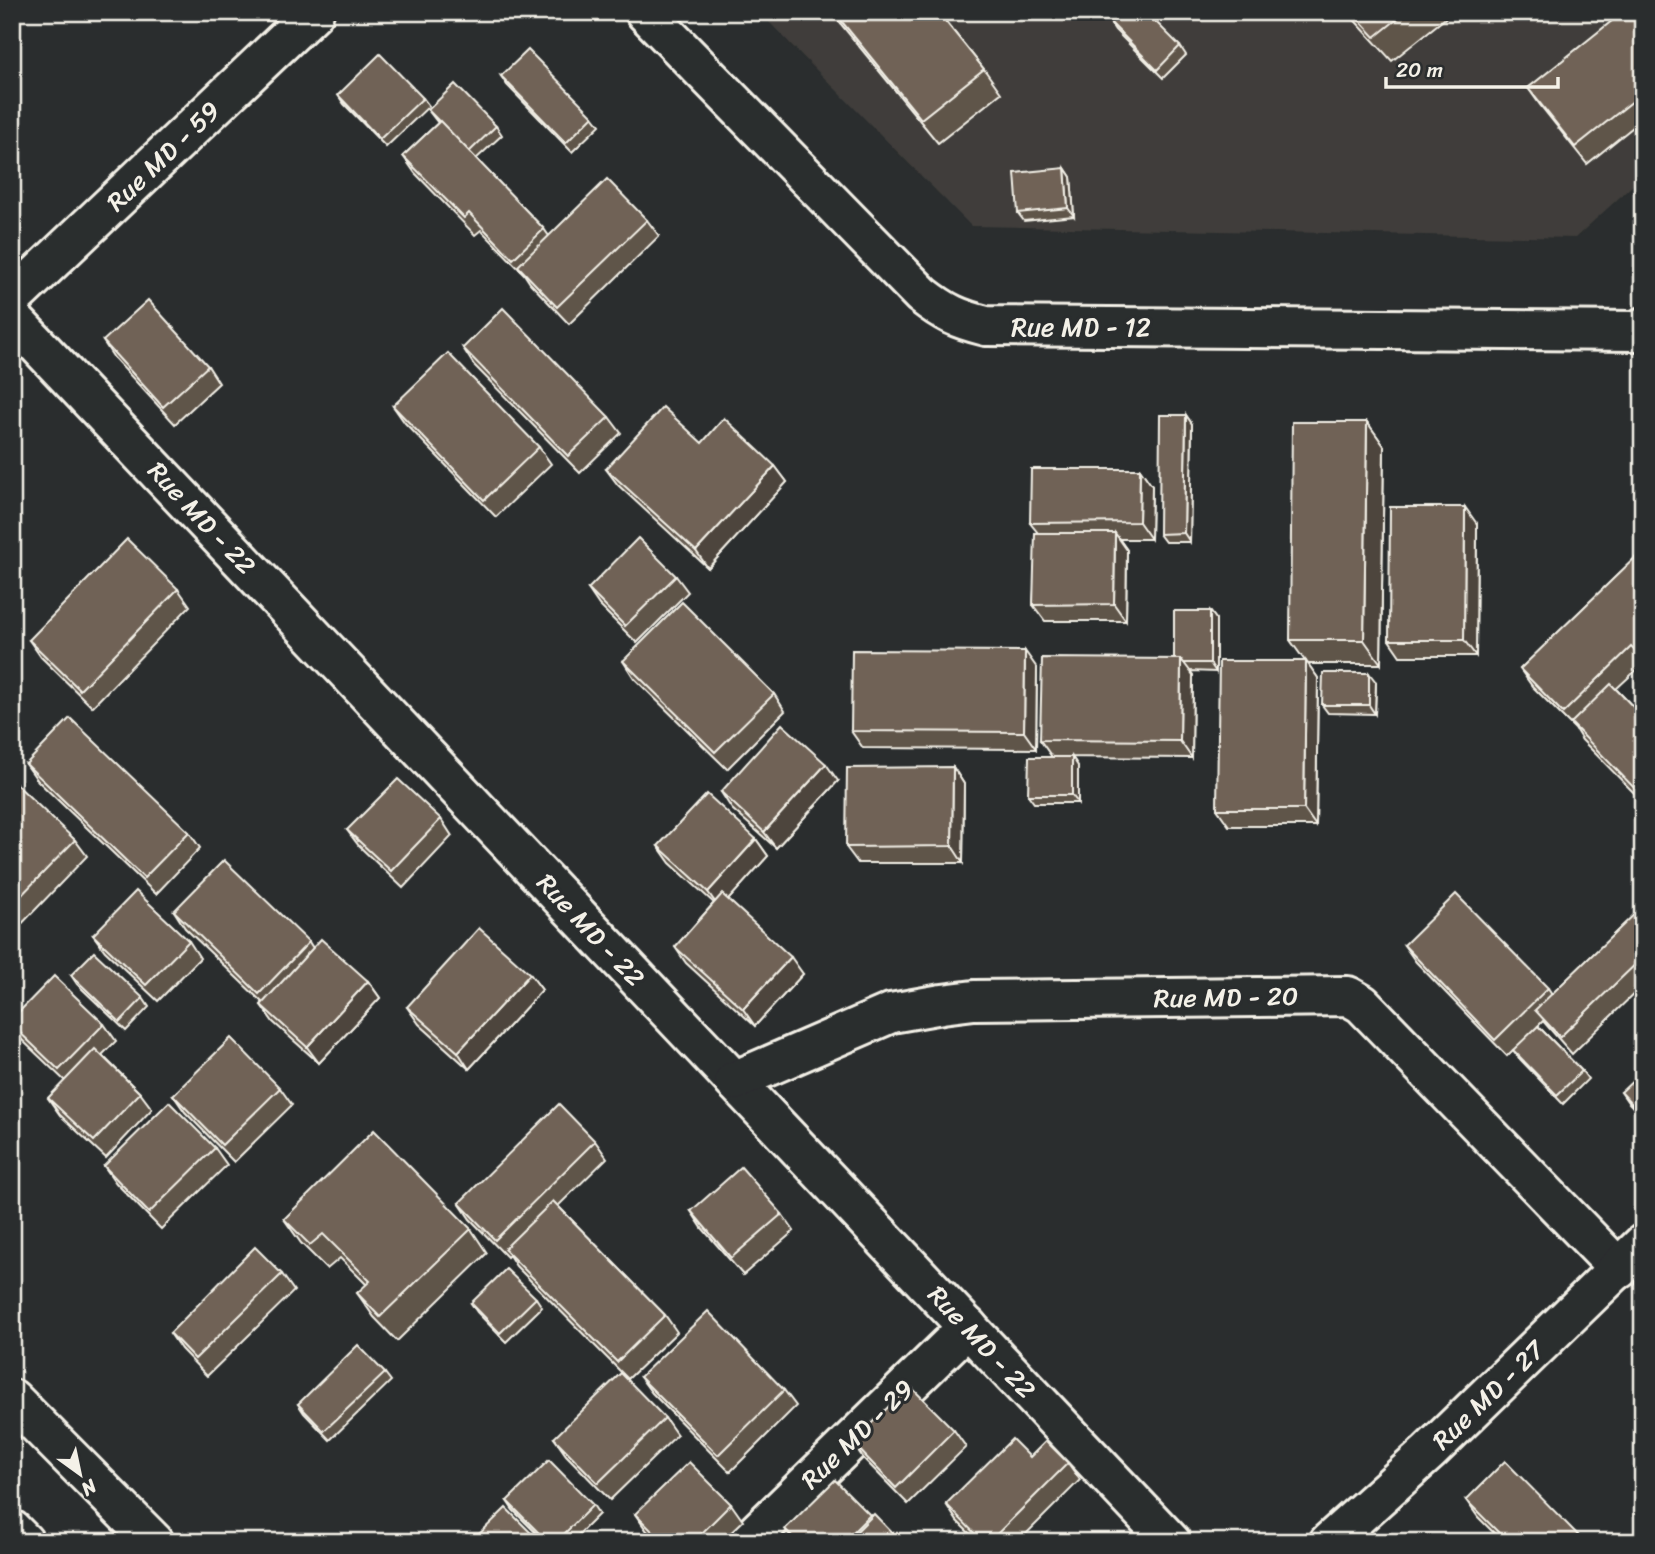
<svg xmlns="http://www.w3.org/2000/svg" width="1655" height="1554" font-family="Sriracha,sans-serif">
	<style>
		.built { fill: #3f3d3a }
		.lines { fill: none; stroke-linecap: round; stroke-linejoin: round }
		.minor-casing { stroke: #f4f1e8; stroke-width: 44 }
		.major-casing { stroke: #f4f1e8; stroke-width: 44 }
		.minor { stroke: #2a2d2e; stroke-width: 38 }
		.major { stroke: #2a2d2e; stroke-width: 38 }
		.wall { fill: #5f544a; stroke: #f4f1e8; stroke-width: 2 }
		.shaded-wall { fill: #4e453c; stroke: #f4f1e8; stroke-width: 2 }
		.building { fill: #6f6256; stroke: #f4f1e8; stroke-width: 2 }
		.labels { text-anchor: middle; stroke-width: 6; stroke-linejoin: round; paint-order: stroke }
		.street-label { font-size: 26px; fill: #f4f1e8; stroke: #2a2d2e }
	</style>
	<rect width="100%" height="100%" fill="#2a2d2e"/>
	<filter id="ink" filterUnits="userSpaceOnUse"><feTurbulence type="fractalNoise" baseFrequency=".0143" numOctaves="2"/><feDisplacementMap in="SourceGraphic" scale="14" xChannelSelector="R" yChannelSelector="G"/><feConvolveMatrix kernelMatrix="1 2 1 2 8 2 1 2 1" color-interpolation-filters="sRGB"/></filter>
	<g filter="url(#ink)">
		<!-- built -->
		<path class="built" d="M 759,12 L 1643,12 L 1643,176 L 1575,238 L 971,226 Z"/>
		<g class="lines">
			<defs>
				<g id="minor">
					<path d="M 645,12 L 922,295 C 945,313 958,319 986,326 L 1639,331 L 1643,327"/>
					<path d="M 12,299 L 314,12"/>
					<path d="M 12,318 L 1171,1542"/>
					<path d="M 734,1081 L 891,1013 L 942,1004 L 974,1000 L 1348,996 L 1362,1004 L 1619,1269"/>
					<path d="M 747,1542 L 968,1327"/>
					<path d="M 1329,1542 L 1429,1452 L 1643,1244"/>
				</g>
				<g id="major">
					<path d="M 12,1399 L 154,1542"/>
					<path d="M 12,1530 L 24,1542"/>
				</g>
			</defs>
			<!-- minor casing -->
			<use href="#minor" class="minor-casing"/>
			<!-- major casing -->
			<use href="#major" class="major-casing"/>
			<!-- minor -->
			<use href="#minor" class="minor"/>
			<!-- major -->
			<use href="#major" class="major"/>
		</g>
		<!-- wall -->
		<g class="wall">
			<path d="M 831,12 L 938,12 L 984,69 L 1001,93 L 938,143 Z"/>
			<path d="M 1347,12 L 1453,12 L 1392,61 Z"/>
			<path d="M 1643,12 L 1643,119 L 1587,164 L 1540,105 L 1528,88 Z"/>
			<path d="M 1109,21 L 1180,46 L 1186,55 L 1163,78 L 1115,30 Z"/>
			<path d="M 501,76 L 593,116 L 600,125 L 572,152 L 507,85 Z"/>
			<path d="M 338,95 L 423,98 L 429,106 L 386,147 L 344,104 Z"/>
			<path d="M 428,110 L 496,126 L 502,135 L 476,159 L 544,229 L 549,236 L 647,220 L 659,236 L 569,324 L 530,283 L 524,274 L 481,230 L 475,235 L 415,173 L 403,156 L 438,123 Z"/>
			<path d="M 1065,168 L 1071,177 L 1074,216 L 1024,221 L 1018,213 Z"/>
			<path d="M 103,341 L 208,366 L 219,383 L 175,424 L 114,358 Z"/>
			<path d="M 463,348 L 609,417 L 621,433 L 580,473 L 474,365 Z"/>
			<path d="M 393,406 L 539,447 L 551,464 L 496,517 L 405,423 Z"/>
			<path d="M 1186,415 L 1192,424 L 1190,542 L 1165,542 L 1159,534 Z"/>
			<path d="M 1367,422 L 1384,446 L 1381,664 L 1308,664 L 1318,678 L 1316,826 L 1229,826 L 1217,809 L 1305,661 L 1290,640 Z"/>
			<path d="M 702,443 L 775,466 L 787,482 L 708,568 L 618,485 L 606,469 Z"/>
			<path d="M 1140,469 L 1152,486 L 1151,539 L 1119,539 L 1127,550 L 1126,621 L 1045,621 L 1033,605 L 1038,533 L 1030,523 Z"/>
			<path d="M 1477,524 L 1476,656 L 1400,656 L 1389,640 Z"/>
			<path d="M 1643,550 L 1643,664 L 1616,689 L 1643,717 L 1643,802 L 1582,740 L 1575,729 L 1532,686 L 1520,669 Z"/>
			<path d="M 676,576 L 688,592 L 637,643 L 599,605 L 588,589 Z"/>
			<path d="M 178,589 L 190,606 L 92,707 L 41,657 L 29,640 Z"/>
			<path d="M 1210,611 L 1216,619 L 1216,672 L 1190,671 L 1193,675 L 1192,758 L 1052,757 L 1040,740 L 1174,659 Z"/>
			<path d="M 623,661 L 774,694 L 785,711 L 727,769 L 634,678 Z"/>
			<path d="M 1037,668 L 1036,749 L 863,748 L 851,731 Z"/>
			<path d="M 1376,682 L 1375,714 L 1328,713 L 1322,705 Z"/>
			<path d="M 1072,757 L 1078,766 L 1078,803 L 1034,803 L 1028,795 Z"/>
			<path d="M 26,764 L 189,832 L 200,848 L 156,894 L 38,781 Z"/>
			<path d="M 953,767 L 964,784 L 963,863 L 858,863 L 846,847 Z"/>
			<path d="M 838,781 L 776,848 L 732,809 L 721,792 Z"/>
			<path d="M 12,788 L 75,840 L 87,856 L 12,934 Z"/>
			<path d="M 441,819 L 452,836 L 403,888 L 359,846 L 347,830 Z"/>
			<path d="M 756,839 L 768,856 L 728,900 L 803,974 L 755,1026 L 686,963 L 675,947 L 714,903 L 670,863 L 658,846 Z"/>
			<path d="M 1643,906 L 1643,985 L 1572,1054 L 1543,1021 L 1538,1026 L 1582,1071 L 1588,1079 L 1563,1104 L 1519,1058 L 1513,1050 L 1507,1056 L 1416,962 L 1404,945 L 1548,988 L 1552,994 Z"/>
			<path d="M 174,911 L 309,942 L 313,948 L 368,981 L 380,998 L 319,1063 L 273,1022 L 261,1005 L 263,1003 L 185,928 Z"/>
			<path d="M 93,935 L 189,941 L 200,958 L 158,1001 L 105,951 Z"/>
			<path d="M 530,974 L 542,990 L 469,1069 L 419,1024 L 407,1007 Z"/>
			<path d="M 71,975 L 143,998 L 149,1007 L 126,1031 L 77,984 Z"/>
			<path d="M 12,1019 L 104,1024 L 116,1041 L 102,1055 L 140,1093 L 152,1109 L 106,1158 L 60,1115 L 48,1098 L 65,1081 L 21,1039 L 12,1027 Z"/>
			<path d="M 1643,1078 L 1643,1118 L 1627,1101 L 1621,1092 Z"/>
			<path d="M 280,1088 L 292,1105 L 234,1162 L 185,1112 L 173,1095 Z"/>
			<path d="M 595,1141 L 607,1158 L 558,1206 L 665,1315 L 677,1332 L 628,1379 L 516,1266 L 509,1255 L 507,1257 L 470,1219 L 459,1203 Z"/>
			<path d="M 215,1148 L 227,1165 L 161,1229 L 116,1183 L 104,1166 Z"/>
			<path d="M 691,1211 L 782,1214 L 794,1231 L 743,1275 L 702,1228 Z"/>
			<path d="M 284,1219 L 471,1229 L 487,1253 L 397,1341 L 374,1317 L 357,1293 L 367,1285 L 340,1258 L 327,1269 L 301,1243 Z"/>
			<path d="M 282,1274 L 294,1291 L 207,1376 L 181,1349 L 170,1333 Z"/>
			<path d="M 536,1298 L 542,1307 L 506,1342 L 477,1312 L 471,1303 Z"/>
			<path d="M 385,1373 L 391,1381 L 330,1440 L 304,1413 L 298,1404 Z"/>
			<path d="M 640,1377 L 784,1390 L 796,1406 L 730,1472 L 652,1393 Z"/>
			<path d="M 665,1418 L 677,1435 L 610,1500 L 566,1455 L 554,1438 Z"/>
			<path d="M 954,1430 L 966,1447 L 908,1504 L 864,1459 L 852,1442 Z"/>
			<path d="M 1030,1457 L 1068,1463 L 1080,1480 L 1018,1542 L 978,1542 L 957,1521 L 946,1504 Z"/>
			<path d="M 1466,1500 L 1578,1535 L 1582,1542 L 1503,1542 L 1478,1517 Z"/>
			<path d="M 507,1501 L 593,1505 L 599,1514 L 571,1542 L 545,1542 L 513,1510 Z"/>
			<path d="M 731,1504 L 743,1521 L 721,1542 L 658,1542 L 647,1531 L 635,1514 Z"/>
			<path d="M 870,1515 L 901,1542 L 795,1542 L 785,1529 Z"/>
			<path d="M 531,1533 L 537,1542 L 471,1542 Z"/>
		</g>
		<!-- shaded-wall -->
		<g class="shaded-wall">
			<path d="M 1065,168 L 1071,177 L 1074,216 L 1068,208 Z"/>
			<path d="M 1186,415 L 1192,424 L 1190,542 L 1184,533 Z"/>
			<path d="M 1367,422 L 1384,446 L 1381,664 L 1364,640 Z"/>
			<path d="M 775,466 L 787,482 L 708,568 L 696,551 Z"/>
			<path d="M 1140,469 L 1152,486 L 1151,539 L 1139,522 Z"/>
			<path d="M 1465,507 L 1477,524 L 1476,656 L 1464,640 Z"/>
			<path d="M 1115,533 L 1127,550 L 1126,621 L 1114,604 Z"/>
			<path d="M 1210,611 L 1216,619 L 1216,672 L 1210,663 Z"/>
			<path d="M 1025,651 L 1037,668 L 1036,749 L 1024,732 Z"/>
			<path d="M 1181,659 L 1193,675 L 1192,758 L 1180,741 Z"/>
			<path d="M 1306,661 L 1318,678 L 1316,826 L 1304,809 Z"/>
			<path d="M 1369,673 L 1376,682 L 1375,714 L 1369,705 Z"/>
			<path d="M 1072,757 L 1078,766 L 1078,803 L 1072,795 Z"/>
			<path d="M 826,764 L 838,781 L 776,848 L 764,832 Z"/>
			<path d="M 953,767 L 964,784 L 963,863 L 952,846 Z"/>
			<path d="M 756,839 L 768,856 L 720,909 L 708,892 Z"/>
			<path d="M 791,957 L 803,974 L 755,1026 L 743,1009 Z"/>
			<path d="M 530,974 L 542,990 L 469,1069 L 458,1052 Z"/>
			<path d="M 368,981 L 380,998 L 319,1063 L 307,1047 Z"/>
		</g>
		<!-- building -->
		<g class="building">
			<path d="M 834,12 L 938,12 L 984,69 L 921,119 Z"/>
			<path d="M 1118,12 L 1146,12 L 1180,46 L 1157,70 L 1109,21 Z"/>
			<path d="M 1352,12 L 1406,12 L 1375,37 Z"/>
			<path d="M 1623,12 L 1643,12 L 1643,93 L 1575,147 L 1528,88 Z"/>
			<path d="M 528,50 L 593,116 L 566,143 L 501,76 Z"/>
			<path d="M 380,54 L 423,98 L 380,139 L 338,95 Z"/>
			<path d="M 455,84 L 496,126 L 469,152 L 428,110 Z"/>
			<path d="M 440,121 L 544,229 L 513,259 L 469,213 L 464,218 L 403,156 Z"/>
			<path d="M 1065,168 L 1068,208 L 1018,213 L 1015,173 Z"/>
			<path d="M 607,179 L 647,220 L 557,307 L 518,266 Z"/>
			<path d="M 148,300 L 208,366 L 163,407 L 103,341 Z"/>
			<path d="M 503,308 L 609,417 L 568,456 L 463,348 Z"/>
			<path d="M 448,353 L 539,447 L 484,500 L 393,406 Z"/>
			<path d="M 663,407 L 702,443 L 724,418 L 775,466 L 696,551 L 606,469 Z"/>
			<path d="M 1160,415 L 1186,415 L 1184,533 L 1159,534 Z"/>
			<path d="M 1292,422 L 1367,422 L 1364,640 L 1290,640 Z"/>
			<path d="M 1031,469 L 1140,469 L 1139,522 L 1030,523 Z"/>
			<path d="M 1390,507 L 1465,507 L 1464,640 L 1389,640 Z"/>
			<path d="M 1035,533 L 1115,533 L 1114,604 L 1033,605 Z"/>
			<path d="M 638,538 L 676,576 L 625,626 L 588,589 Z"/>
			<path d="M 127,539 L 178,589 L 80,690 L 29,640 Z"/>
			<path d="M 1643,550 L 1643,659 L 1631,647 L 1563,713 L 1520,669 Z"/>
			<path d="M 682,602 L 774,694 L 715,752 L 623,661 Z"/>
			<path d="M 1174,611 L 1210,611 L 1210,663 L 1184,663 L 1181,659 L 1174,659 Z"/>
			<path d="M 852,650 L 1025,651 L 1024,732 L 851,731 Z"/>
			<path d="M 1042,658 L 1181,659 L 1180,741 L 1040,740 Z"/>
			<path d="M 1219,661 L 1306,661 L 1304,809 L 1217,809 Z"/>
			<path d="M 1323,673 L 1369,673 L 1369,705 L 1322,705 Z"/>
			<path d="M 1611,684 L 1643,717 L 1643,797 L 1571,723 Z"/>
			<path d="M 70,718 L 189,832 L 144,878 L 26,764 Z"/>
			<path d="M 782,724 L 826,764 L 764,832 L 721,792 Z"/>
			<path d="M 1029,757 L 1072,757 L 1072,795 L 1028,795 Z"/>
			<path d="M 953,767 L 952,846 L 846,847 L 847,768 Z"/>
			<path d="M 398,779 L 441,819 L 391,871 L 347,830 Z"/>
			<path d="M 16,784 L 75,840 L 12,905 L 12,788 Z"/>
			<path d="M 707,794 L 756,839 L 708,892 L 658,846 Z"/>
			<path d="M 224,860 L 309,942 L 259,994 L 174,911 Z"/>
			<path d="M 136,891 L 189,941 L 146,985 L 93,935 Z"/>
			<path d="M 722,894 L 791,957 L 743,1009 L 675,947 Z"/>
			<path d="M 1456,894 L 1548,988 L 1495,1040 L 1404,945 Z"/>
			<path d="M 1643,906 L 1643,957 L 1560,1037 L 1535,1010 Z"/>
			<path d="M 479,928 L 530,974 L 458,1052 L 407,1007 Z"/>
			<path d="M 321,939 L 368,981 L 307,1047 L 261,1005 Z"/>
			<path d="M 94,952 L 143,998 L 120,1022 L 71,975 Z"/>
			<path d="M 54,976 L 104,1024 L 59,1070 L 12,1025 L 12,1019 Z"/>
			<path d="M 1538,1026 L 1582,1071 L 1557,1095 L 1513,1050 Z"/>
			<path d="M 231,1038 L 280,1088 L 222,1145 L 173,1095 Z"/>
			<path d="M 95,1049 L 140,1093 L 94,1141 L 48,1098 Z"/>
			<path d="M 1643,1050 L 1643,1061 L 1637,1055 Z"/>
			<path d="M 1639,1075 L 1643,1078 L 1643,1116 L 1621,1092 Z"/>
			<path d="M 169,1102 L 215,1148 L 149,1213 L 104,1166 Z"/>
			<path d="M 559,1104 L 595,1141 L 495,1240 L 459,1203 Z"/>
			<path d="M 374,1130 L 471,1229 L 380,1317 L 357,1293 L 370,1281 L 323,1234 L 310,1245 L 284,1219 Z"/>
			<path d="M 741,1167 L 782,1214 L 731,1258 L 691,1211 Z"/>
			<path d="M 553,1201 L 665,1315 L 617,1362 L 504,1249 Z"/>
			<path d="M 255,1247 L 282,1274 L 195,1359 L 170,1333 Z"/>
			<path d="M 506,1269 L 536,1298 L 500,1333 L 471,1303 Z"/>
			<path d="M 708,1311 L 784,1390 L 718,1455 L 640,1377 Z"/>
			<path d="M 358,1345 L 385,1373 L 324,1431 L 298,1404 Z"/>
			<path d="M 621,1373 L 665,1418 L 598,1483 L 554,1438 Z"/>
			<path d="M 910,1386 L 954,1430 L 896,1488 L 852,1442 Z"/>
			<path d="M 1012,1439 L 1030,1457 L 1046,1441 L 1068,1463 L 989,1542 L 983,1542 L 946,1504 Z"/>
			<path d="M 549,1460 L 593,1505 L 556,1542 L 548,1542 L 507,1501 Z"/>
			<path d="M 1505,1461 L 1578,1535 L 1572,1542 L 1508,1542 L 1466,1500 Z"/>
			<path d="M 689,1462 L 731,1504 L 693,1542 L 663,1542 L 635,1514 Z"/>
			<path d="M 835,1480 L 870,1515 L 843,1542 L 798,1542 L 785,1529 Z"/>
			<path d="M 506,1508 L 531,1533 L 523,1542 L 471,1542 Z"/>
			<path d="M 874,1514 L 901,1542 L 846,1542 Z"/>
		</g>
	</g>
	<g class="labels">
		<!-- street labels -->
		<g class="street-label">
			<text transform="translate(163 156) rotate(-44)" y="9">Rue MD - 59</text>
			<text x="1081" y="336">Rue MD - 12</text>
			<text transform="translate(202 518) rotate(47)" y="9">Rue MD - 22</text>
			<text transform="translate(591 930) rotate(47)" y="9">Rue MD - 22</text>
			<text transform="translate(1226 997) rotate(-1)" y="9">Rue MD - 20</text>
			<text transform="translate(982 1342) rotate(47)" y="9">Rue MD - 22</text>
			<text transform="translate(1488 1395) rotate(-44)" y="9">Rue MD - 27</text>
			<text transform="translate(857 1434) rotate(-44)" y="9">Rue MD - 29</text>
		</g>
	</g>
	<!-- margin -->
	<rect width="1655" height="1554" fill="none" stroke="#2a2d2e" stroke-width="42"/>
	<rect x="21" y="21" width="1613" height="1512" fill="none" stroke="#f4f1e8" stroke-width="2.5" filter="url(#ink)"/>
	<!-- north arrow -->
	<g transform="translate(80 1474) rotate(147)" stroke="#2a2d2e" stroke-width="5" paint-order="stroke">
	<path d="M0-5L12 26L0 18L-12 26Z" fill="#f4f1e8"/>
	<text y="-10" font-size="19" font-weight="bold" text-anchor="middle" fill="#f4f1e8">N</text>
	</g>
	<!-- scale -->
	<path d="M1386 77v10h172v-10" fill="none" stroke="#f4f1e8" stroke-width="3.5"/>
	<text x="1396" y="77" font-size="21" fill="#f4f1e8" stroke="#2a2d2e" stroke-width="5" paint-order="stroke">20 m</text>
</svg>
